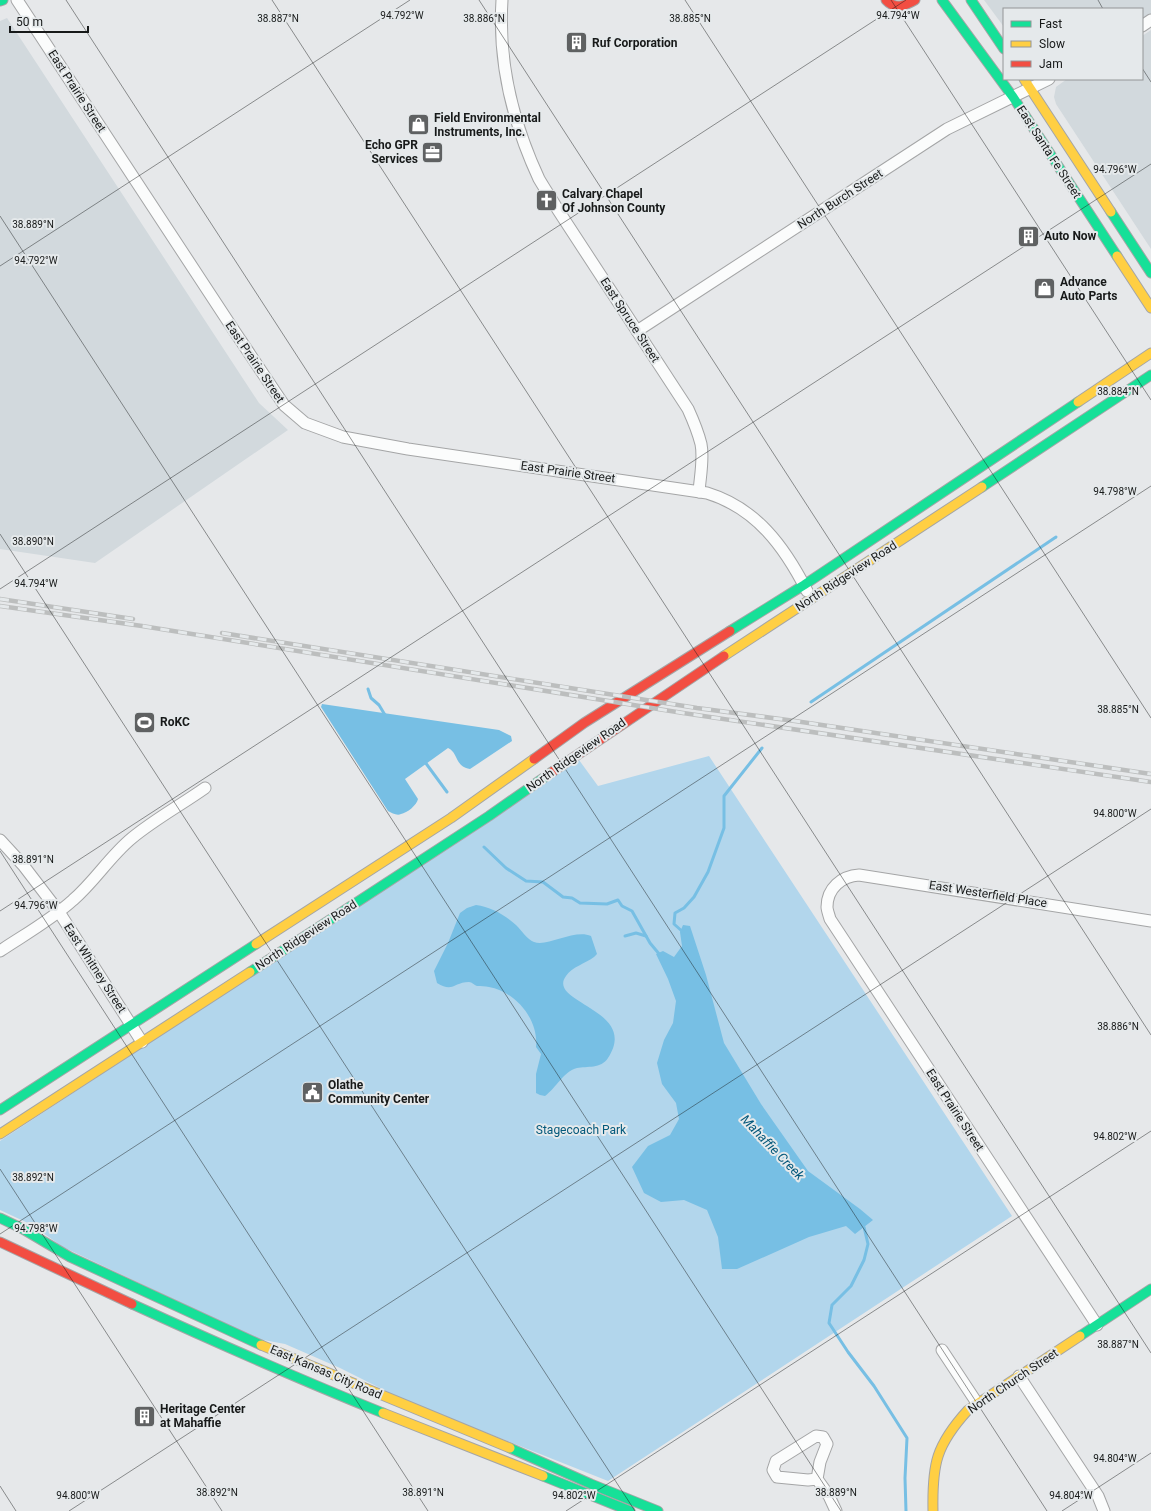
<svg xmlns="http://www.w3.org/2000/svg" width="1151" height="1511" font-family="Roboto,sans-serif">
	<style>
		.built { fill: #d2d9dd }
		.green { fill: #b2d6ec }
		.water { fill: #77bfe4 }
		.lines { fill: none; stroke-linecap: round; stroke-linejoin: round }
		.stream { stroke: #77bfe4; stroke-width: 3 }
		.street-casing { stroke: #a4a5a6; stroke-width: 13 }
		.fast-casing { stroke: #a4a5a6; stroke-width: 11 }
		.slow-casing { stroke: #a4a5a6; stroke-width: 11 }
		.jam-casing { stroke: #a4a5a6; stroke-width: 11 }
		.street { stroke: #fbfcfc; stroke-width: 11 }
		.fast { stroke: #16e098; stroke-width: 9 }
		.slow { stroke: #ffcf43; stroke-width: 9 }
		.jam { stroke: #f24e42; stroke-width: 9 }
		.rail-casing { stroke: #bcbebe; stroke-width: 4.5 }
		.rail { stroke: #e5e9eb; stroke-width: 3; stroke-dasharray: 9; stroke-linecap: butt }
		.ticks { fill: none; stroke: #171919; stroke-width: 1; stroke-opacity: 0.45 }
		.labels { text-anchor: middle; stroke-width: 4; stroke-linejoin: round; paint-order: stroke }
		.poi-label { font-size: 12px; font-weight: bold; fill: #171919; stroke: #e5e9eb; text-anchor: start }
		.street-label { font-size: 12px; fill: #171919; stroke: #e5e9eb }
		.park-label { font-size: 12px; fill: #04597b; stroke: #e5e9eb }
		.water-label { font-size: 13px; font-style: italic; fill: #04587b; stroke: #e5e9eb }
		.ticks-label { font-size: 10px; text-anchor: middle; fill: #171919; stroke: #e5e9eb; stroke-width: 4; stroke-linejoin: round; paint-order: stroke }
	</style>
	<rect width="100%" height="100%" fill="#e6e8ea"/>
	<!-- built -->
	<g class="built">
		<path d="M 984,0 L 1151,0 L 1151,15 L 1142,20 L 1142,9 L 1004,9 L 1004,27 Z"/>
		<path d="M 7,18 L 259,403 L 288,430 L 95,563 L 0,549 L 0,21 Z"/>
		<path d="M 1151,30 L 1151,249 L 1056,104 L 1054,97 L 1056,87 L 1067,79 L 1142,79 L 1142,36 Z"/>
	</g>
	<!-- green -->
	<path class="green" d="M 709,756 L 1012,1216 L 608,1481 L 402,1399 L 340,1368 L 285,1344 L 258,1339 L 63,1247 L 30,1224 L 0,1210 L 0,1141 L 579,760 L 598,786 Z"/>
	<!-- water -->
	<g class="water">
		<path d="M 322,704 L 499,730 L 511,736 L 512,741 L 470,769 C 455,767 458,752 448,748 L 405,779 L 418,799 C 417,805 407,813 401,814 C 397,816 392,813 388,811 L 321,707 Z"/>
		<path d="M 476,905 C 491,907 505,915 516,925 C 522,931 527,939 534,942 C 548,947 574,929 591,936 L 597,954 L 594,957 C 586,963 572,967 566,976 C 546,1003 640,1009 608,1058 C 601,1069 587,1066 577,1068 C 564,1071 556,1088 545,1096 L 540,1095 L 536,1093 L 536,1074 L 541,1054 L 536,1047 C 539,1020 516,992 489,987 C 485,986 481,986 477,986 C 474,985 472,982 469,982 C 454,982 453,993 437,983 L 434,971 L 448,943 L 460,913 L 467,908 Z"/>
		<path d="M 683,925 L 690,926 L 706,975 L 724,1043 L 761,1104 L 808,1171 L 860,1209 L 873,1220 L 855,1234 L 846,1226 L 809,1237 L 737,1269 L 722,1269 L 718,1237 L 707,1210 L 684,1200 L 661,1202 L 644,1193 L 632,1167 L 648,1146 L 670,1135 L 679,1119 L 676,1103 L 662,1084 L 657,1063 L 664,1040 L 673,1023 L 676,1001 L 668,979 L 656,954 L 663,951 L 674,957 L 682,946 L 680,932 Z"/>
	</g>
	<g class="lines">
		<!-- stream -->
		<g class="stream">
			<path d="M 368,689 L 371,698 L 379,705 L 385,715"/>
			<path d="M 811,702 L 1056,537"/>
			<path d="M 425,762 L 447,792"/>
			<path d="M 484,847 L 506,868 L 526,881 L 543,882 L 563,897 L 572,898 L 580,903 L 607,904 L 618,900 L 622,906 L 632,911 L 650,943 L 660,955"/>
			<path d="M 683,932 L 674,924 L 675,913 L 684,908 L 694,897 L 708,872 L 724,828 L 724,796 L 762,748"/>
			<path d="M 625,936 L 636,933 L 646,936"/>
			<path d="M 862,1226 L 864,1227 L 868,1244 L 864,1260 L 851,1286 L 832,1305 L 829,1323 L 848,1352 L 874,1386 L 907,1438 L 905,1478 L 906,1511"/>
		</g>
		<defs>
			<g id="street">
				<path d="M 17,0 L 233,329 L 284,405 L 305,423 L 343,437 L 408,449 L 707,493 C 756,508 784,546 807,591"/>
				<path d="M 502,0 C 498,62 513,123 539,179 C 545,189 552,200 558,210 L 688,409 C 693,420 698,432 701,444 C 704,459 700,477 699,492"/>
				<path d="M 1142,26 L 1151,20"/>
				<path d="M 637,331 L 947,129 L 1049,79"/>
				<path d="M 0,840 L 23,865 L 59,912 L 142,1042"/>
				<path d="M 0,951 C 24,935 51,920 73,900 C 95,881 110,856 132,838 C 155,819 181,805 205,788"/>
				<path d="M 1097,1325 L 830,919 C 829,915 827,910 827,907 C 827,888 842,876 859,875 L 1151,921"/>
				<path d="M 942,1350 L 977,1403"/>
				<path d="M 1019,1376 L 1098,1496 L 1104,1511"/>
				<path d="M 817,1479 L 808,1480 L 777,1477 L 773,1470 L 776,1461 L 816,1436 L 823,1437 L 827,1444 L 820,1462 L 817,1479 L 829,1496 L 836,1511"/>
			</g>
			<g id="fast">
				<path d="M 942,0 L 1013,97 L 1117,256"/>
				<path d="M 971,0 L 1004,49"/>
				<path d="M 0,1 L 3,0"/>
				<path d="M 1111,212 L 1151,273"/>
				<path d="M 982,487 L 1151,375"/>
				<path d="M 730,631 L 804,585 L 1078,402"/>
				<path d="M 250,972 L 489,816 L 552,772"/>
				<path d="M 0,1110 L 256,944"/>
				<path d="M 0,1218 L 21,1228 L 70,1257 L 261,1345"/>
				<path d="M 132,1304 C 215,1342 298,1379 383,1413"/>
				<path d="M 1080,1336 L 1151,1289"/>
				<path d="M 510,1448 L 591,1484 L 658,1511"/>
				<path d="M 543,1476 L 630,1511"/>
			</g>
			<g id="slow">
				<path d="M 1024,79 L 1111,212"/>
				<path d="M 1117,256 L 1151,308"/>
				<path d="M 1078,402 L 1151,353"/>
				<path d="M 724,656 L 982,487"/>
				<path d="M 256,944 L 451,818 L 534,759"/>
				<path d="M 0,1134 L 250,972"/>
				<path d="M 261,1345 L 510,1448"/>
				<path d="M 383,1413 L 543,1476"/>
				<path d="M 933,1511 C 932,1464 936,1445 968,1410 L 1080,1336"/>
			</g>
			<g id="jam">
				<path d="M 886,0 C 895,10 905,6 915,0"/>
				<path d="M 534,759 L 584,723 L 730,631"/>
				<path d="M 552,772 L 724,656"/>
				<path d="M 0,1242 L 132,1304"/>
			</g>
		</defs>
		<!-- street casing -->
		<use href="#street" class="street-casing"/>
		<!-- fast casing -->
		<use href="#fast" class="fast-casing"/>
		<!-- slow casing -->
		<use href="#slow" class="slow-casing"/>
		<!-- jam casing -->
		<use href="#jam" class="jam-casing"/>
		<!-- street -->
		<use href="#street" class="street"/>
		<!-- fast -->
		<use href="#fast" class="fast"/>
		<!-- slow -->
		<use href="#slow" class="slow"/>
		<!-- jam -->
		<use href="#jam" class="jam"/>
		<defs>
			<g id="rail">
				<path d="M 0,599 L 133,619"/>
				<path d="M 0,606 L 142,626 L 683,713 L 1151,782"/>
				<path d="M 222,633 L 697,708 L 795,721 L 1151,774"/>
			</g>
		</defs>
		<!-- rail casing -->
		<use href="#rail" class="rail-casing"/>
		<!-- rail -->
		<use href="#rail" class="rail"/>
	</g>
	<!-- ticks -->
	<path class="ticks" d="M 66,0 L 1047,1511M 272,0 L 1151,1353M 479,0 L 1151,1035M 685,0 L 1151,718M 891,0 L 1151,400M 1098,0 L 1103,9M 1142,68 L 1151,82M 0,216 L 841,1511M 0,266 L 410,0M 0,534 L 635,1511M 0,589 L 906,0M 0,851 L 428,1511M 0,911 L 1151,164M 0,1169 L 222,1511M 0,1234 L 1151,486M 0,1486 L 16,1511M 69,1511 L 1151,809M 566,1511 L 1151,1131M 1062,1511 L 1151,1453"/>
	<!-- icons -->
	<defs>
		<symbol id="building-square" viewBox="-11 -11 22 22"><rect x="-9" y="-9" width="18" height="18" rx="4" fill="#5f6162" stroke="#e5e9eb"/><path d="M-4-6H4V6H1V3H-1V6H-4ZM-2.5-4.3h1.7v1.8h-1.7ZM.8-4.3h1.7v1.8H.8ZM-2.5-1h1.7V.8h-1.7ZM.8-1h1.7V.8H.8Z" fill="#fff"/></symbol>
		<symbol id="shop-square" viewBox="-11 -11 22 22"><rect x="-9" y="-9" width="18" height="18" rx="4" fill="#5f6162" stroke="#e5e9eb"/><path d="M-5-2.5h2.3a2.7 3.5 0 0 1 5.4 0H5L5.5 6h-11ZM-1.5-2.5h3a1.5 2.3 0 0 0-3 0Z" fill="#fff"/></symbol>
		<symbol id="office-square" viewBox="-11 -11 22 22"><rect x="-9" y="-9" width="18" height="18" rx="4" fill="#5f6162" stroke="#e5e9eb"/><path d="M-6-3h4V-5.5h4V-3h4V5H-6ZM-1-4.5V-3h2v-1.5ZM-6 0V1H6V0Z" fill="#fff"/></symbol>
		<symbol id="church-square" viewBox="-11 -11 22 22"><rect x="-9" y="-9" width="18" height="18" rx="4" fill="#5f6162" stroke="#e5e9eb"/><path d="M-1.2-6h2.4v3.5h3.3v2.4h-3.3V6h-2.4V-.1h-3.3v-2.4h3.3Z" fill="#fff"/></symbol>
		<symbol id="stadium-square" viewBox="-11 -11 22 22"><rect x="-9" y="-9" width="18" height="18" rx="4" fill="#5f6162" stroke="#e5e9eb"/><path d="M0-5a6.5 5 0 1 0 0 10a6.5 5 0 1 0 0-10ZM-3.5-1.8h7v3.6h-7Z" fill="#fff"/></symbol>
		<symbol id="civic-square" viewBox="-11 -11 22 22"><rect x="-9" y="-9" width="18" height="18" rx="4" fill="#5f6162" stroke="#e5e9eb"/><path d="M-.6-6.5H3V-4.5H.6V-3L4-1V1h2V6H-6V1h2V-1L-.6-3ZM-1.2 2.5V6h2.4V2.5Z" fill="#fff"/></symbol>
	</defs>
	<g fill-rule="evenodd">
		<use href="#building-square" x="564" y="30" width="25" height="25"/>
		<use href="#shop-square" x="406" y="112" width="25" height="25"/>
		<use href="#office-square" x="420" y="140" width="25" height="25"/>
		<use href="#church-square" x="534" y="188" width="25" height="25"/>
		<use href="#building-square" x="1016" y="224" width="25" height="25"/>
		<use href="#shop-square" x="1032" y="276" width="25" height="25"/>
		<use href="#stadium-square" x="132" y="710" width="25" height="25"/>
		<use href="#civic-square" x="300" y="1080" width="25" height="25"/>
		<use href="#building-square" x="132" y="1404" width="25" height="25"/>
	</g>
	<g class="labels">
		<!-- poi labels -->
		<g class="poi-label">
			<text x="592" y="47">Ruf Corporation</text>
			<text x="434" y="122">Field Environmental<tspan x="434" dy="14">Instruments, Inc.</tspan></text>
			<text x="418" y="149" text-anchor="end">Echo GPR<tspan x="418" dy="14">Services</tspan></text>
			<text x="562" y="198">Calvary Chapel<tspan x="562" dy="14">Of Johnson County</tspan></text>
			<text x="1044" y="240">Auto Now</text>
			<text x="1060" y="286">Advance<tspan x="1060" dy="14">Auto Parts</tspan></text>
			<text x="160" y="726">RoKC</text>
			<text x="328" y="1089">Olathe<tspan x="328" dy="14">Community Center</tspan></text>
			<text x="160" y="1413">Heritage Center<tspan x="160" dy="14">at Mahaffie</tspan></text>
		</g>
		<!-- street labels -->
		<g class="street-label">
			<text transform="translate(77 91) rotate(57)" y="4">East Prairie Street</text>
			<text transform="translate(1049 152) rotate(57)" y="4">East Santa Fe Street</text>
			<text transform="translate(840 199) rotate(-33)" y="4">North Burch Street</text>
			<text transform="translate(630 320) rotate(57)" y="4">East Spruce Street</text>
			<text transform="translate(255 362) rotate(56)" y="4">East Prairie Street</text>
			<text transform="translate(568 472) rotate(8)" y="4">East Prairie Street</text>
			<text transform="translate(846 576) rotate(-33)" y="4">North Ridgeview Road</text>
			<text transform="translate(576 755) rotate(-35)" y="4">North Ridgeview Road</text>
			<text transform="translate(988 894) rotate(9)" y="4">East Westerfield Place</text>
			<text transform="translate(306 935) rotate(-33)" y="4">North Ridgeview Road</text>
			<text transform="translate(95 968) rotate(57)" y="4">East Whitney Street</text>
			<text transform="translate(955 1110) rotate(57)" y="4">East Prairie Street</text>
			<text transform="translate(326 1372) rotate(23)" y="4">East Kansas City Road</text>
			<text transform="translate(1013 1381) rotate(-34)" y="4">North Church Street</text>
		</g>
		<!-- park labels -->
		<g class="park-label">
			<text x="581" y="1134">Stagecoach Park</text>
		</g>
		<!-- water labels -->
		<g class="water-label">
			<text transform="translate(773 1147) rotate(46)" y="5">Mahaffie Creek</text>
		</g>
	</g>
	<g class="ticks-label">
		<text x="402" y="19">94.792°W</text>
		<text x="898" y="19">94.794°W</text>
		<text x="278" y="22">38.887°N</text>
		<text x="484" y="22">38.886°N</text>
		<text x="690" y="22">38.885°N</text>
		<text x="1115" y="173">94.796°W</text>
		<text x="33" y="228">38.889°N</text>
		<text x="36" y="264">94.792°W</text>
		<text x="1118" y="395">38.884°N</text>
		<text x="1115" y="495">94.798°W</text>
		<text x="33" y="545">38.890°N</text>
		<text x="36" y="587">94.794°W</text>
		<text x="1118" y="713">38.885°N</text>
		<text x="1115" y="817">94.800°W</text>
		<text x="33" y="863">38.891°N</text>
		<text x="36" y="909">94.796°W</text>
		<text x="1118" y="1030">38.886°N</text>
		<text x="1115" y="1140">94.802°W</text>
		<text x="33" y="1181">38.892°N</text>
		<text x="36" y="1232">94.798°W</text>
		<text x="1118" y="1348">38.887°N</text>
		<text x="1115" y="1462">94.804°W</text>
		<text x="217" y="1496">38.892°N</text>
		<text x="423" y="1496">38.891°N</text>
		<text x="836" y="1496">38.889°N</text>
		<text x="78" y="1499">94.800°W</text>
		<text x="574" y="1499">94.802°W</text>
		<text x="1071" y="1499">94.804°W</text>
	</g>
	<!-- legend -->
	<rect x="1003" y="8" width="140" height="72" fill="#e5e9eb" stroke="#939697"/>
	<rect x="1011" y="21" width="20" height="6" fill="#16e098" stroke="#939697"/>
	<text x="1039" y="28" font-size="12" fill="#171919">Fast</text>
	<rect x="1011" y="41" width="20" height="6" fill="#ffcf43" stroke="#939697"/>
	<text x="1039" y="48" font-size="12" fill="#171919">Slow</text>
	<rect x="1011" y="61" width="20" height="6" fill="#f24e42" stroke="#939697"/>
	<text x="1039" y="68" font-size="12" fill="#171919">Jam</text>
	<!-- scale -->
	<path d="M10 26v6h78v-6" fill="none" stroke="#171919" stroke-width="2"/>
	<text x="16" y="26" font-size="12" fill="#171919" stroke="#e5e9eb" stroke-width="3" paint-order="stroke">50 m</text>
</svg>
